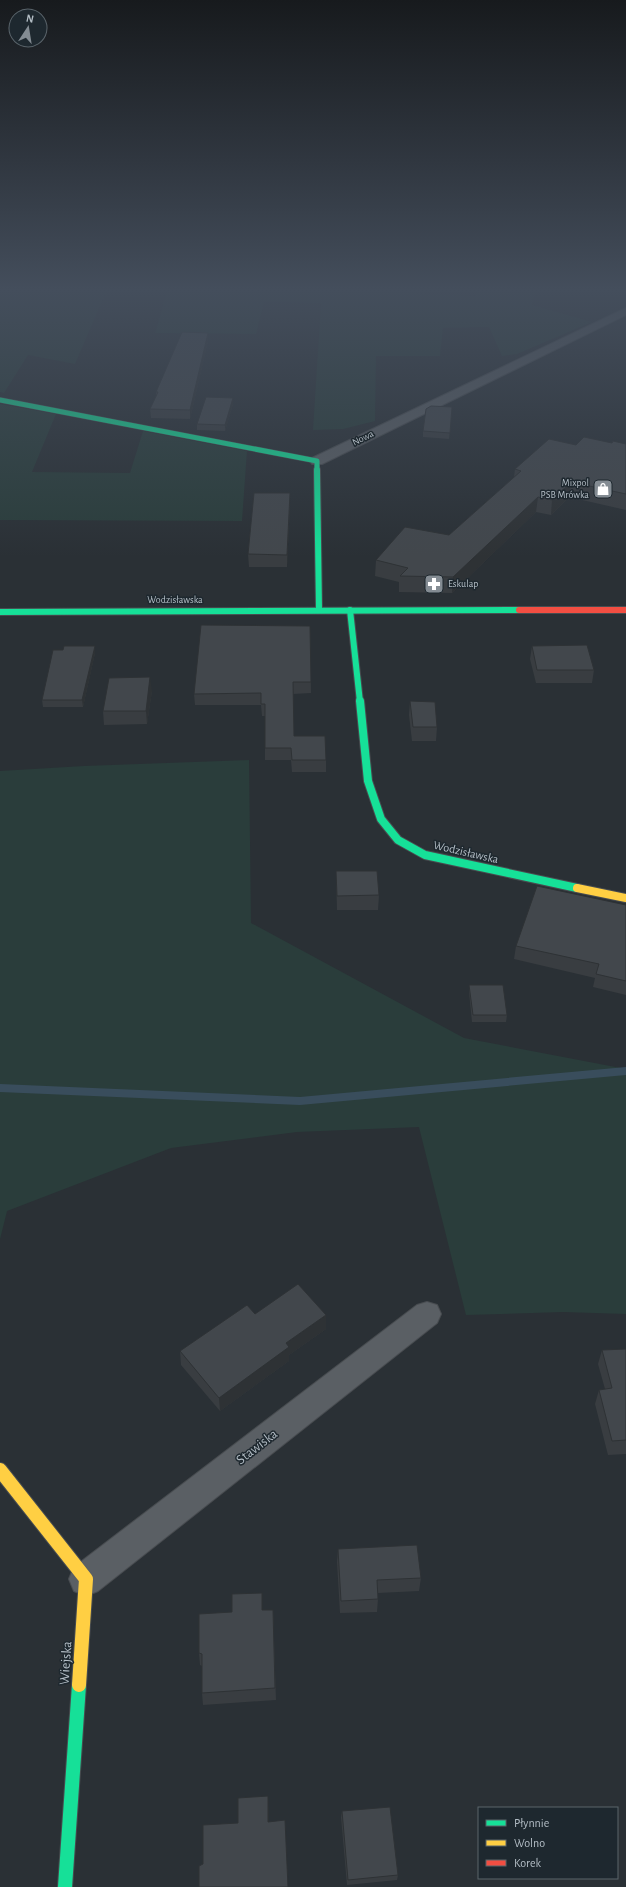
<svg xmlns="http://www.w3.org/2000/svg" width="626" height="1887" viewBox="0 0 626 1887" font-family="'Alegreya Sans',sans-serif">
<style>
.green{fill:#2a3d3b}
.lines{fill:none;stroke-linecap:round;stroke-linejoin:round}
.stream{fill:#394d5c;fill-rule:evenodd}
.street-casing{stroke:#484c50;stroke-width:2}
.fast-far3-casing{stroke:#484c50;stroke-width:6}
.fast-far2-casing{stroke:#484c50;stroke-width:8}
.fast-far1-casing{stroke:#484c50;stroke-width:10}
.fast-casing{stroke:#484c50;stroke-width:16}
.slow-far1-casing{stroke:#484c50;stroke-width:10}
.slow-casing{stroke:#484c50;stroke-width:16}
.jam-casing{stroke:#484c50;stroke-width:8}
.street{fill:#5a5f64;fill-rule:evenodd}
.fast-far3{stroke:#16e098;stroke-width:5}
.fast-far2{stroke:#16e098;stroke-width:6}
.fast-far1{stroke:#16e098;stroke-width:8}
.fast{stroke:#16e098;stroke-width:14}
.slow-far1{stroke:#ffcf43;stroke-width:8}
.slow{stroke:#ffcf43;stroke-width:14}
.jam{stroke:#f24e42;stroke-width:6}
.wall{fill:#393d41}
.shaded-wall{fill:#2e3235}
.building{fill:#42474c;stroke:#2e3235}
.labels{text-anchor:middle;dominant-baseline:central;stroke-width:3;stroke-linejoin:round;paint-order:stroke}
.far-street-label{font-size:10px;fill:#b4bec6;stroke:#1e282f}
.far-poi-label{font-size:10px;fill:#b4bec6;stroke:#1e282f;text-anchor:end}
.street-label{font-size:12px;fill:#b4bec6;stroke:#1e282f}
.near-street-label{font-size:14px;fill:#b4bec6;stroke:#1e282f}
</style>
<rect width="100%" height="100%" fill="#2a3035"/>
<g class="green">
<path d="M0,292H106L75,364L28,355L4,393L0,392Z"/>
<path d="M167,292H380L476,296V292H536L532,305L592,322L517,354L502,356L489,327L443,328L440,356H376L375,421L343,429L313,430L321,303L264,302L256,334L155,333Z"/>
<path d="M0,404L56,414L32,472L130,473L143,431L247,451L242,521L0,520Z"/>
<path d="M249,760L251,923L464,1038L626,1069V1314L563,1312L466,1315L419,1127L297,1132L171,1148L7,1211L0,1239V771L84,766Z"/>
</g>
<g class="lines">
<path class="stream" d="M626,1067V1075L300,1105L0,1092V1084L300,1097Z"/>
<g class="street-casing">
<g id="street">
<path d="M626,308V315L322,464H312L310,461L312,458Z"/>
<path d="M427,1302L437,1305L441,1314L437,1323L98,1591L86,1596L74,1591L69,1579L74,1567L417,1305Z"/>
</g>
</g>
<g class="fast-far3-casing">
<path id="fast-far3" d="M0,400L317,461V471"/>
</g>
<g class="fast-far2-casing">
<g id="fast-far2">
<path d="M317,470L319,610"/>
<path d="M350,610L360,702"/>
<path d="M0,612L519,610"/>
</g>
</g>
<g class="fast-far1-casing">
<path id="fast-far1" d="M360,701L368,781L381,819L398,840L425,855L577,888"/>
</g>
<g class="fast-casing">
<path id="fast" d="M65,1887L79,1685"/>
</g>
<g class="slow-far1-casing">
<path id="slow-far1" d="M577,888L626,898"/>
</g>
<g class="slow-casing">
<path id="slow" d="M0,1470L86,1579L79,1685"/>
</g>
<g class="jam-casing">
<path id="jam" d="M519,610H626"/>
</g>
<use href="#street" class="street"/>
<use href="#fast-far3" class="fast-far3"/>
<use href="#fast-far2" class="fast-far2"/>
<use href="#fast-far1" class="fast-far1"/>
<use href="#fast" class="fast"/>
<use href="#slow-far1" class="slow-far1"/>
<use href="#slow" class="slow"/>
<use href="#jam" class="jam"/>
</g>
<g class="wall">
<path d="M208,341L190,419L151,418L150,409L156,396V392Z"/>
<path d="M233,404L225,431L197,430V424Z"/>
<path d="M452,407L449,439L423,437V431Z"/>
<path d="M612,443L626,444V510L569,497L551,515L536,512L452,593L399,592V582L375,576L376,560L449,535L514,477L515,469L576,445Z"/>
<path d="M290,505L287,567H249L248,554Z"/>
<path d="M310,626L311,693L293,694L294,736L326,760V772H292L291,760H265V716H262L261,705H195L194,694Z"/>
<path d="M95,646V653L83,707H43L42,700L63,650Z"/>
<path d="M532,646L594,670L592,683H536L530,659Z"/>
<path d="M152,691L147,724L104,725L103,711Z"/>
<path d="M410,701L437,727L436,741H412L409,715Z"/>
<path d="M336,871L379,895L378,910H337Z"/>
<path d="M626,905V995L593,987L595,978L514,959L516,946Z"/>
<path d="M469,985L507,1015L506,1022H472L469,992Z"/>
<path d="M255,1314L326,1315V1329L289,1355V1361L220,1411L181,1365L180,1351Z"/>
<path d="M626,1349V1454L608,1455L595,1404L599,1390L605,1389L598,1364L602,1350Z"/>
<path d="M338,1549L421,1578L419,1591L378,1593V1599L377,1612L340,1613L337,1562Z"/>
<path d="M262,1610H273L276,1700L203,1705L202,1693V1666L200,1665L199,1653Z"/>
<path d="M342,1811L398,1875L397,1880L347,1885L341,1817Z"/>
</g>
<g class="shaded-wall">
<path d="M208,333V341L190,419V410Z"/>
<path d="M233,398V404L225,431V425Z"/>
<path d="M571,482L569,497L551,515L552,500Z"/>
<path d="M290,493V505L287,567V555Z"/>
<path d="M538,497L536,512L452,593L453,577Z"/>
<path d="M95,646V653L83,707L82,700Z"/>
<path d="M150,677L152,691L147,724L146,711Z"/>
<path d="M326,1315V1329L289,1355V1361L220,1411L219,1398L286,1343Z"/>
<path d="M268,1796L269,1807V1832L268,1822Z"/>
</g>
<g class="building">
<path d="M182,332L208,333L190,410L150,409L158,392H156Z"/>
<path d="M206,397L233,398L225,425L197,424Z"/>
<path d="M431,406L452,407L450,433L423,431L426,409Z"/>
<path d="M584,437L612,443L613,441L626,444V494L571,482L552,500L538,497L453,577L400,576L408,568L376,560L405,527L449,535L521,471L515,469L549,439L576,445Z"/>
<path d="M254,493H290L287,555L248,554Z"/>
<path d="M201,625L310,626L311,682H293L294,736H325L326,760H292L291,748H265V704H261V693L194,694Z"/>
<path d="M587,645L594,670H537L532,646Z"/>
<path d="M64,646H95L82,700H42L53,650H63Z"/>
<path d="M150,677L146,711H103L109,678Z"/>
<path d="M410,701L435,702L437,727H413Z"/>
<path d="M336,871H377L379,895L337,896Z"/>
<path d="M537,886L626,905V981L596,974L599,964L516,946Z"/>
<path d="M469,985H503L507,1015H473Z"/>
<path d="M298,1284L326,1315L286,1343L289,1347L219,1398L180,1351L247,1305L255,1314Z"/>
<path d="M626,1349V1440L612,1441L599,1390L612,1388L602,1350Z"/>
<path d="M417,1545L421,1578L377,1580L378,1599L341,1601L338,1549Z"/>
<path d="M262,1593V1610H273L275,1688L202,1693V1654L199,1653V1614L232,1612V1594Z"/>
<path d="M268,1796V1822L285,1820L288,1887H199V1866L203,1864V1825L238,1823V1798Z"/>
<path d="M390,1807L398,1875L348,1880L342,1811Z"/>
</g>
<linearGradient id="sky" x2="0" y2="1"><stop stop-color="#171a1d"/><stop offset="0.52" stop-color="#444e5c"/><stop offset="1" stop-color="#444e5c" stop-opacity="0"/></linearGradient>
<rect width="626" height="557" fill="url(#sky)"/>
<defs>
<g id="shop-square" transform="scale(1)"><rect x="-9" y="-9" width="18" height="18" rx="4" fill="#848c93" stroke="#1e282f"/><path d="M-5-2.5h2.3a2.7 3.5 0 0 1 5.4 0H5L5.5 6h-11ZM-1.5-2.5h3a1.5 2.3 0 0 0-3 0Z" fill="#fff"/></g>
<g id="pharmacy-square" transform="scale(1)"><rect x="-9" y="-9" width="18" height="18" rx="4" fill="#848c93" stroke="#1e282f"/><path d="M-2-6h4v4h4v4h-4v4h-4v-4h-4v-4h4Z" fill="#fff"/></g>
</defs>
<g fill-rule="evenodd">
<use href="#shop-square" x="603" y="489"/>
<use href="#pharmacy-square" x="434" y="584"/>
</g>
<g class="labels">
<g class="far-street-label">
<text transform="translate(363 438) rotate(-26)">Nowa</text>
<text x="175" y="600">Wodzisławska</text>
</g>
<g class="far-poi-label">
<text x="589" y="483">Mixpol<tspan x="589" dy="12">PSB Mrówka</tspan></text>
<text x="448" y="584" text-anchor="start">Eskulap</text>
</g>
<g class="street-label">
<text transform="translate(466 852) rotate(13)">Wodzisławska</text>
</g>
<g class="near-street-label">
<text transform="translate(257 1447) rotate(-38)">Stawiska</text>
<text transform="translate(66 1663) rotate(-86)">Wiejska</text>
</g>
</g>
<rect x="478" y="1807" width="140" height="72" fill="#1e282f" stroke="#5a646b"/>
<rect x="486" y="1820" width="20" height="6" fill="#16e098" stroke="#5a646b"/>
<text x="514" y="1827" font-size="12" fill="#b4bec6">Płynnie</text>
<rect x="486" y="1840" width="20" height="6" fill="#ffcf43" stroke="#5a646b"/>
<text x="514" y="1847" font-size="12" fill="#b4bec6">Wolno</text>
<rect x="486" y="1860" width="20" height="6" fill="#f24e42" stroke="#5a646b"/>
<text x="514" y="1867" font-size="12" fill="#b4bec6">Korek</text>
<g transform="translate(28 28) rotate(12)"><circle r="19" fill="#1e282f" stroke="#5a646b"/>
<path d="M0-3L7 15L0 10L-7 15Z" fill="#848c93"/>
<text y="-6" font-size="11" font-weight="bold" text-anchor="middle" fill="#b4bec6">N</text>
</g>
</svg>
